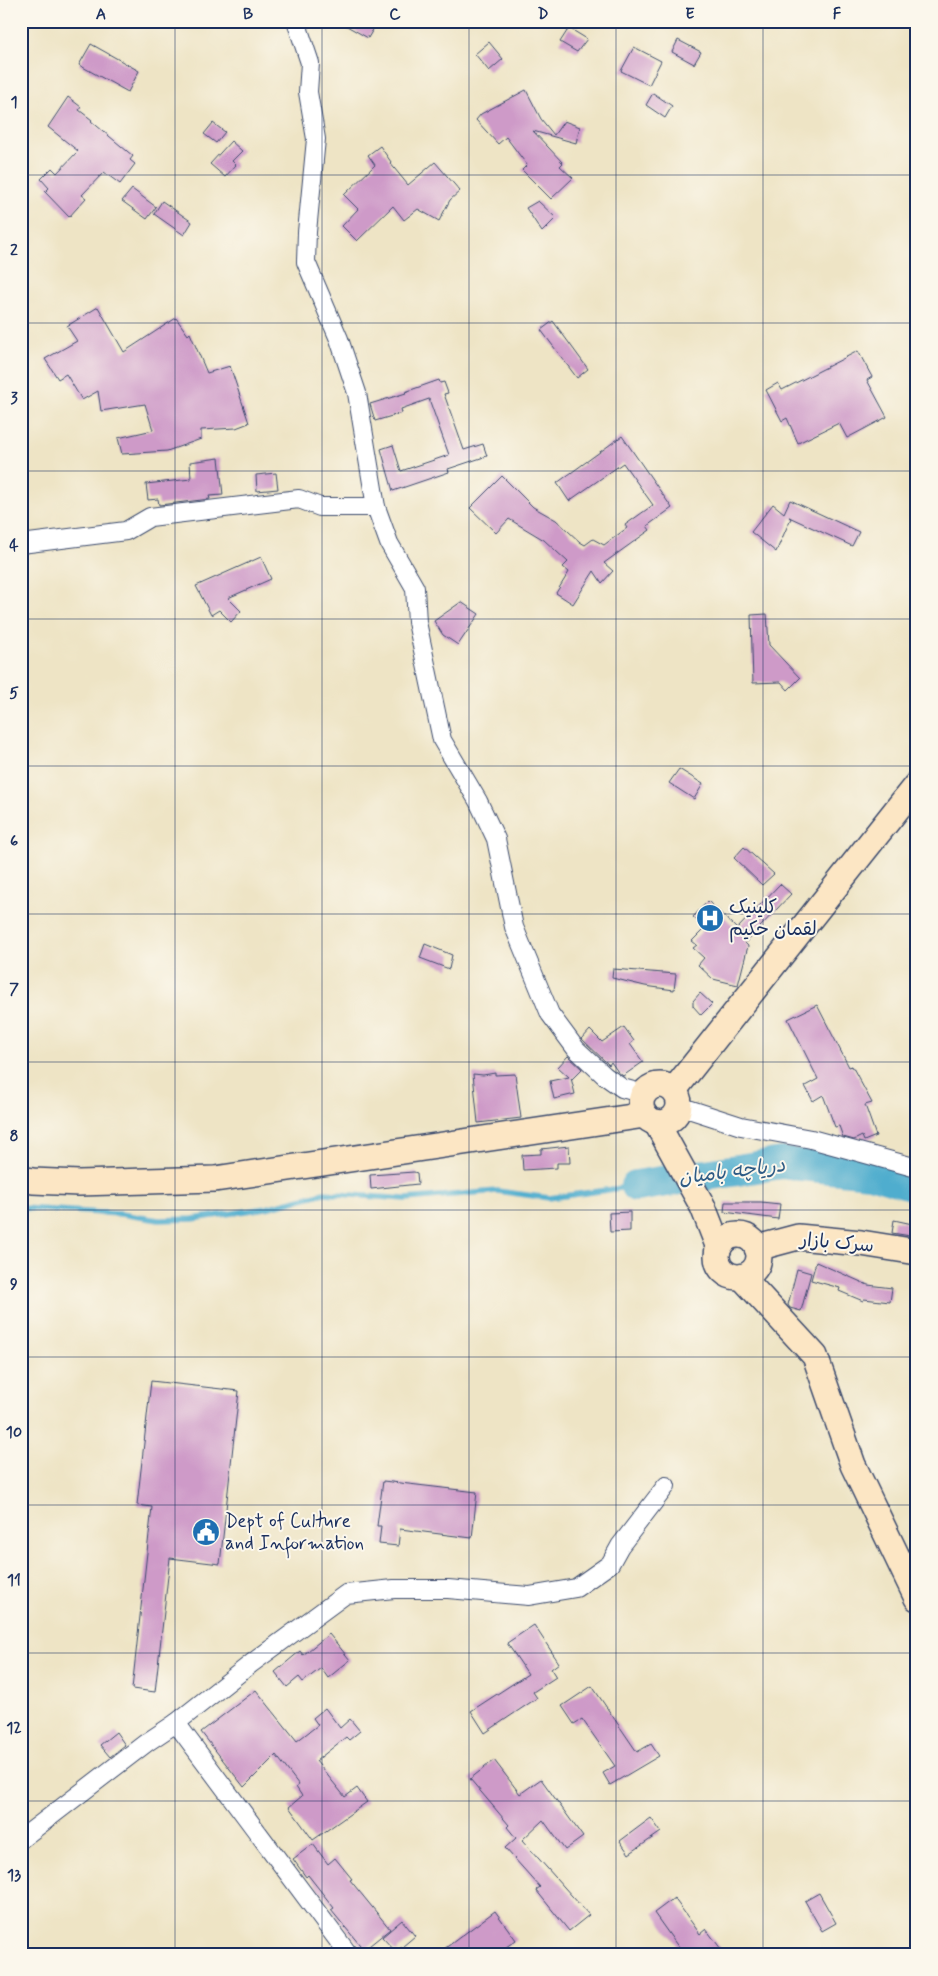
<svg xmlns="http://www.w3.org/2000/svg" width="938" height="1976" viewBox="0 0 938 1976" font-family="Mynerve,'Playpen Sans Arabic',sans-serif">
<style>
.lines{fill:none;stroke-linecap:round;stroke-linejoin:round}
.stream{stroke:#50adce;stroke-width:5.5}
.river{stroke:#50adce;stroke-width:32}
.building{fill:#ce9ac8}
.street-casing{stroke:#3b4a6d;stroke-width:20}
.secondary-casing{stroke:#3b4a6d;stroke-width:28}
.street{stroke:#fff;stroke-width:18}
.secondary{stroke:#fce6c4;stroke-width:25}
.grid{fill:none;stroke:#1b2f5e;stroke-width:1;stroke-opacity:0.55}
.labels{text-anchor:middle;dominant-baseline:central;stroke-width:4;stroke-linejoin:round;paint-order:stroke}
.poi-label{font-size:19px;fill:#1b2f5e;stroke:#fbf7ec;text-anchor:start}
.street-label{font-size:19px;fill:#1b2f5e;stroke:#fbf7ec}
.water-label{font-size:20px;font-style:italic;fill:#2e5b85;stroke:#fbf7ec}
.neatline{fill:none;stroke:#1b2f5e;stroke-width:2}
.grid-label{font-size:16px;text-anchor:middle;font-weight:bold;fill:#1b2f5e}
</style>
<rect width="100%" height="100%" fill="#fbf7ec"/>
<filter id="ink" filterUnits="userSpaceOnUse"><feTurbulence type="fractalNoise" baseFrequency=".02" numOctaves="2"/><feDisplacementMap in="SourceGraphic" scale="10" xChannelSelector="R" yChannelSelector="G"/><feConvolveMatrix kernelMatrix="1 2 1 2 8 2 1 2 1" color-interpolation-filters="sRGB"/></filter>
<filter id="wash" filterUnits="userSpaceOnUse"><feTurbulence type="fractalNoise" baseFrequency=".0096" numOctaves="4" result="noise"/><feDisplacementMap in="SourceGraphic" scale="20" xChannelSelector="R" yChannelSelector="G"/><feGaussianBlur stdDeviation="1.12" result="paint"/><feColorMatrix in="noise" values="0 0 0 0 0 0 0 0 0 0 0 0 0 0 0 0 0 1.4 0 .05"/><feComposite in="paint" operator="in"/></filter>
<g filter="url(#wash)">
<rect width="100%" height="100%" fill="#eee4c5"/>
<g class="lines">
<path class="stream" d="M21,1208L120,1214L159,1220L193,1219L266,1208L324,1193L406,1199L497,1191L549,1198L636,1186"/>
<path class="river" d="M636,1186L782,1163L870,1172L917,1186"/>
</g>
<g id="blocks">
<g class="building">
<path d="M338,21H378L368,38Z"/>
<path d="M569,28L587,39L577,52L560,42Z"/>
<path d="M678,40L701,52L694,64L672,52Z"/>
<path d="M489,42L503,59L489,71L475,54Z"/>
<path d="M91,44L139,71L128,92L79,65Z"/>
<path d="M634,47L661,61L649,85L621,71Z"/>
<path d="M526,90L541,119L554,135L564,121L580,127L576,143L533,131L563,163L560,166L573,178L551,199L522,170L527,165L506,137L498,144L476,120L481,114Z"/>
<path d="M653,93L672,106L665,118L646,105Z"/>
<path d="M68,97L81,107L79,110L92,120L91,121L133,156L130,160L135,164L120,184L104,172L82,195L86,198L69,217L45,192L49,188L41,179L52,168L57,173L78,151L48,127Z"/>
<path d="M213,123L225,132L216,143L204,134Z"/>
<path d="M231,141L242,151L232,161L236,165L225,177L210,164Z"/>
<path d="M380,146L391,162L390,163L408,185L435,162L460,191L450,200L439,221L418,209L404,220L393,206L357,241L342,226L358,209L344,195L375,165L368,155Z"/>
<path d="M132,189L156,207L147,219L122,201Z"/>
<path d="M162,201L192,222L184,235L154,214Z"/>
<path d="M538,201L556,218L542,232L526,208Z"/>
<path d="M98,307L124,352L176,318L188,335L190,333L207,373L230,366L249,423L236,428L201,430V439L167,451L122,454L118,438L153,430L145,404L101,411L98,391L82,400L66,374L58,379L45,359L77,341L67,326Z"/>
<path d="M553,321L588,369L577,378L541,330Z"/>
<path d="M858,351L872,377L867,380L887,417L847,438L839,423L798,443L787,418L782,421L766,390L778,383L782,390Z"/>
<path d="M439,380L440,383L444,382L448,393L444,394L464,450L483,444L487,456L448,469L449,472L393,491L381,449L393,445L401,471L449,455L429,399L401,409L402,413L375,421L370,404L406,393L405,392Z"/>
<path d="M622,436L672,508L647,526L650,530L604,563L613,571L602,583L594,571L573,604L556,593L569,572L563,567L568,562L544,540L509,519L496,533L470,508L502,476L533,507L556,520L580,542L585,545L593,539L604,545L627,528L625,525L653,505L623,463L569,501L557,483Z"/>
<path d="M219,458L223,495L209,496L210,499L159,505L158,499L148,500L146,484L191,479L190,462Z"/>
<path d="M276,473L278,489L257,491L256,475Z"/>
<path d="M790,500L859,532L852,546L789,517L791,518L776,552L751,532L773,504L784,513Z"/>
<path d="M261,557L271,579L228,598L241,611L231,622L219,610L211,615L196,586Z"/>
<path d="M461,602L479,614L458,645L443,635L434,621Z"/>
<path d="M767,614L769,645L800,678L788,690L781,682L753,683L751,615Z"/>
<path d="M679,769L703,784L694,799L669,783Z"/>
<path d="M744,847L774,874L762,885L734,858Z"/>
<path d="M780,884L791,894L745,943L748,946L738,985L713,979L698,965L704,958L693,948L697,945L692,941L705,928L693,917L708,901L737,929Z"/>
<path d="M425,944L452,955L449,969L420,958Z"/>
<path d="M613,969L676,974L674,990L645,986L612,978Z"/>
<path d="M700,993L712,1004L701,1015L693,1006V1001Z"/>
<path d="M817,1005L849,1067L852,1066L872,1103L865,1105L876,1136L864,1141L862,1136L854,1140L843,1137L839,1126L835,1127L823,1095L813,1101L805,1086L818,1079L788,1019Z"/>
<path d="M624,1027L634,1041L630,1044L643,1062L623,1076L618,1072L611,1062L609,1065L582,1039L590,1030L602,1042Z"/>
<path d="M568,1056L582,1069L572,1079L571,1078L575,1094L554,1099L550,1081L569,1077L558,1067Z"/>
<path d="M495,1073V1075L515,1074L521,1118L478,1123L473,1074L483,1075Z"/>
<path d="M569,1146L570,1163H557V1168L523,1170L522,1155L541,1154V1149Z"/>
<path d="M414,1172L417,1173L418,1184L371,1189L370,1175Z"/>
<path d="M725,1202H761L780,1204L778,1219L724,1212Z"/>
<path d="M630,1212V1231L610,1232L609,1213Z"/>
<path d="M894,1220L917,1225V1237L892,1233Z"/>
<path d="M816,1262L868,1285L892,1288L890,1302L864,1299L863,1301L839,1291L840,1288L811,1280Z"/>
<path d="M797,1269L811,1273L801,1311L790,1308L788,1305Z"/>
<path d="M151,1381L239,1391L220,1564L170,1558L155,1692L132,1689L152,1507L137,1505Z"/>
<path d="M383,1481L477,1492L472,1538L400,1529L398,1546L379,1544L381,1526H377Z"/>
<path d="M534,1625L559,1663L551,1669L556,1677L533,1692L537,1698L485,1733L471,1711L528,1674L507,1643Z"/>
<path d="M329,1634L350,1660L328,1678L321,1668L303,1682L299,1677L287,1687L275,1672L300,1651L303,1655Z"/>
<path d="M592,1686L637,1752L651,1744L659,1756L610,1785L603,1773L615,1766L582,1719L574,1724L562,1706Z"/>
<path d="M256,1690L297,1741L318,1725L313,1718L325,1708L340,1728L350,1719L360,1731L349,1740L346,1737L316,1761L345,1797L357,1788L367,1802L313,1840L289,1807L302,1796L296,1787L299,1785L276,1755L244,1787L201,1732Z"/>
<path d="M116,1732L125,1745L110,1757L100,1745Z"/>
<path d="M494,1760L520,1794L541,1779L583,1837L565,1850L543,1820L522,1840L589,1915L569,1931L536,1890L540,1887L505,1848L516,1838L507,1827L509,1825L470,1779Z"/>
<path d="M651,1818L661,1832L629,1854L620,1841Z"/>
<path d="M313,1844L328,1864L335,1858L352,1879L350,1880L390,1929L364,1950L331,1910L334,1908L308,1875L306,1877L293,1859Z"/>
<path d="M819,1893L836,1923L822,1931L805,1901Z"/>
<path d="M674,1898L700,1934L706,1929L721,1949L714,1955H684L654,1913Z"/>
<path d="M495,1911L516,1940L495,1955H436Z"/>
<path d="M402,1920L415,1936L396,1952L382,1937Z"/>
</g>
</g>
</g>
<g filter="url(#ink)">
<use href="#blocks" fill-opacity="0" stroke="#3b4a6d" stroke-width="1"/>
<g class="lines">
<g class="street-casing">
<g id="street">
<path d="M296,21L310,63L308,92L316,139L307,232L306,262L339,339L357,393L376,507L389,543L415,588L417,622L442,740L478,801L496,839L514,927L550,1014L576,1049L605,1076L622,1088L644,1094"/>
<path d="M21,544L126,531L150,517L299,499L320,507H376"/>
<path d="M679,1106L741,1126L811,1139L917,1168"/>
<path d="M176,1723L349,1955"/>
<path d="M21,1839L146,1743L176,1723L252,1663L346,1594L394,1589H448L529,1596L576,1588L610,1564L620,1546L666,1486"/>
</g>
</g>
<g class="secondary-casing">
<g id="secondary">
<circle cx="660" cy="1104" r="19"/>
<path d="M674,1090L917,784"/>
<path d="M656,1122L703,1207L719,1248"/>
<path d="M21,1179L33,1181L79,1183L215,1179L645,1115"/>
<circle cx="738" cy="1256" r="21"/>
<path d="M757,1248L798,1237L861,1243L917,1252"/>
<path d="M742,1277L815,1356L853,1465L917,1598"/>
</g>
</g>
<use href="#street" class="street"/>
<use href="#secondary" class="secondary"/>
</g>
</g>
<path class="grid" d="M175,21V1955M322,21V1955M469,21V1955M616,21V1955M763,21V1955M21,175H917M21,323H917M21,471H917M21,619H917M21,766H917M21,914H917M21,1062H917M21,1210H917M21,1357H917M21,1505H917M21,1653H917M21,1801H917"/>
<defs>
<g id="hospital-disc" transform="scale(1.4375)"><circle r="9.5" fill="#1f6fb2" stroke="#fbf7ec"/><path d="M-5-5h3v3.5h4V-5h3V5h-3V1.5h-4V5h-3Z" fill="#fff"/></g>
<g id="civic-disc" transform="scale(1.4375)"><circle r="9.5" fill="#1f6fb2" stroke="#fbf7ec"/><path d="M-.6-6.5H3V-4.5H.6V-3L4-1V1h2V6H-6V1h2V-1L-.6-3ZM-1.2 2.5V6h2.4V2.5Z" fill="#fff"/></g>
</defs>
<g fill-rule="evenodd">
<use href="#hospital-disc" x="710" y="918"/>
<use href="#civic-disc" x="206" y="1532"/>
</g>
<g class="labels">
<g class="poi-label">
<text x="729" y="907">کلینیک<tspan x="729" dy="22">لقمان حکیم</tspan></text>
<text x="225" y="1521">Dept of Culture<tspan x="225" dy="22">and Information</tspan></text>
</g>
<g class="street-label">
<text transform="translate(837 1243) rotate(5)">سرک بازار</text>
</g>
<g class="water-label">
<text transform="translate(732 1172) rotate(-7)">دریاچه بامیان</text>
</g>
</g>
<rect width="938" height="1976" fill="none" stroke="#fbf7ec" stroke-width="55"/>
<rect x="28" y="28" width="882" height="1920" class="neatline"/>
<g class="grid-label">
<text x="101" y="19">A</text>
<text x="248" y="19">B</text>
<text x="395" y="19">C</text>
<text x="543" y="19">D</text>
<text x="690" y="19">E</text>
<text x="837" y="19">F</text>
<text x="14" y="107">1</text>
<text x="14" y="255">2</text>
<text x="14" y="403">3</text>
<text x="14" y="550">4</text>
<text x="14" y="698">5</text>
<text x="14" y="846">6</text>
<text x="14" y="994">7</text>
<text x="14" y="1141">8</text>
<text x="14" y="1289">9</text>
<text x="14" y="1437">10</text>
<text x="14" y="1585">11</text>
<text x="14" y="1733">12</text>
<text x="14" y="1880">13</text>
</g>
</svg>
